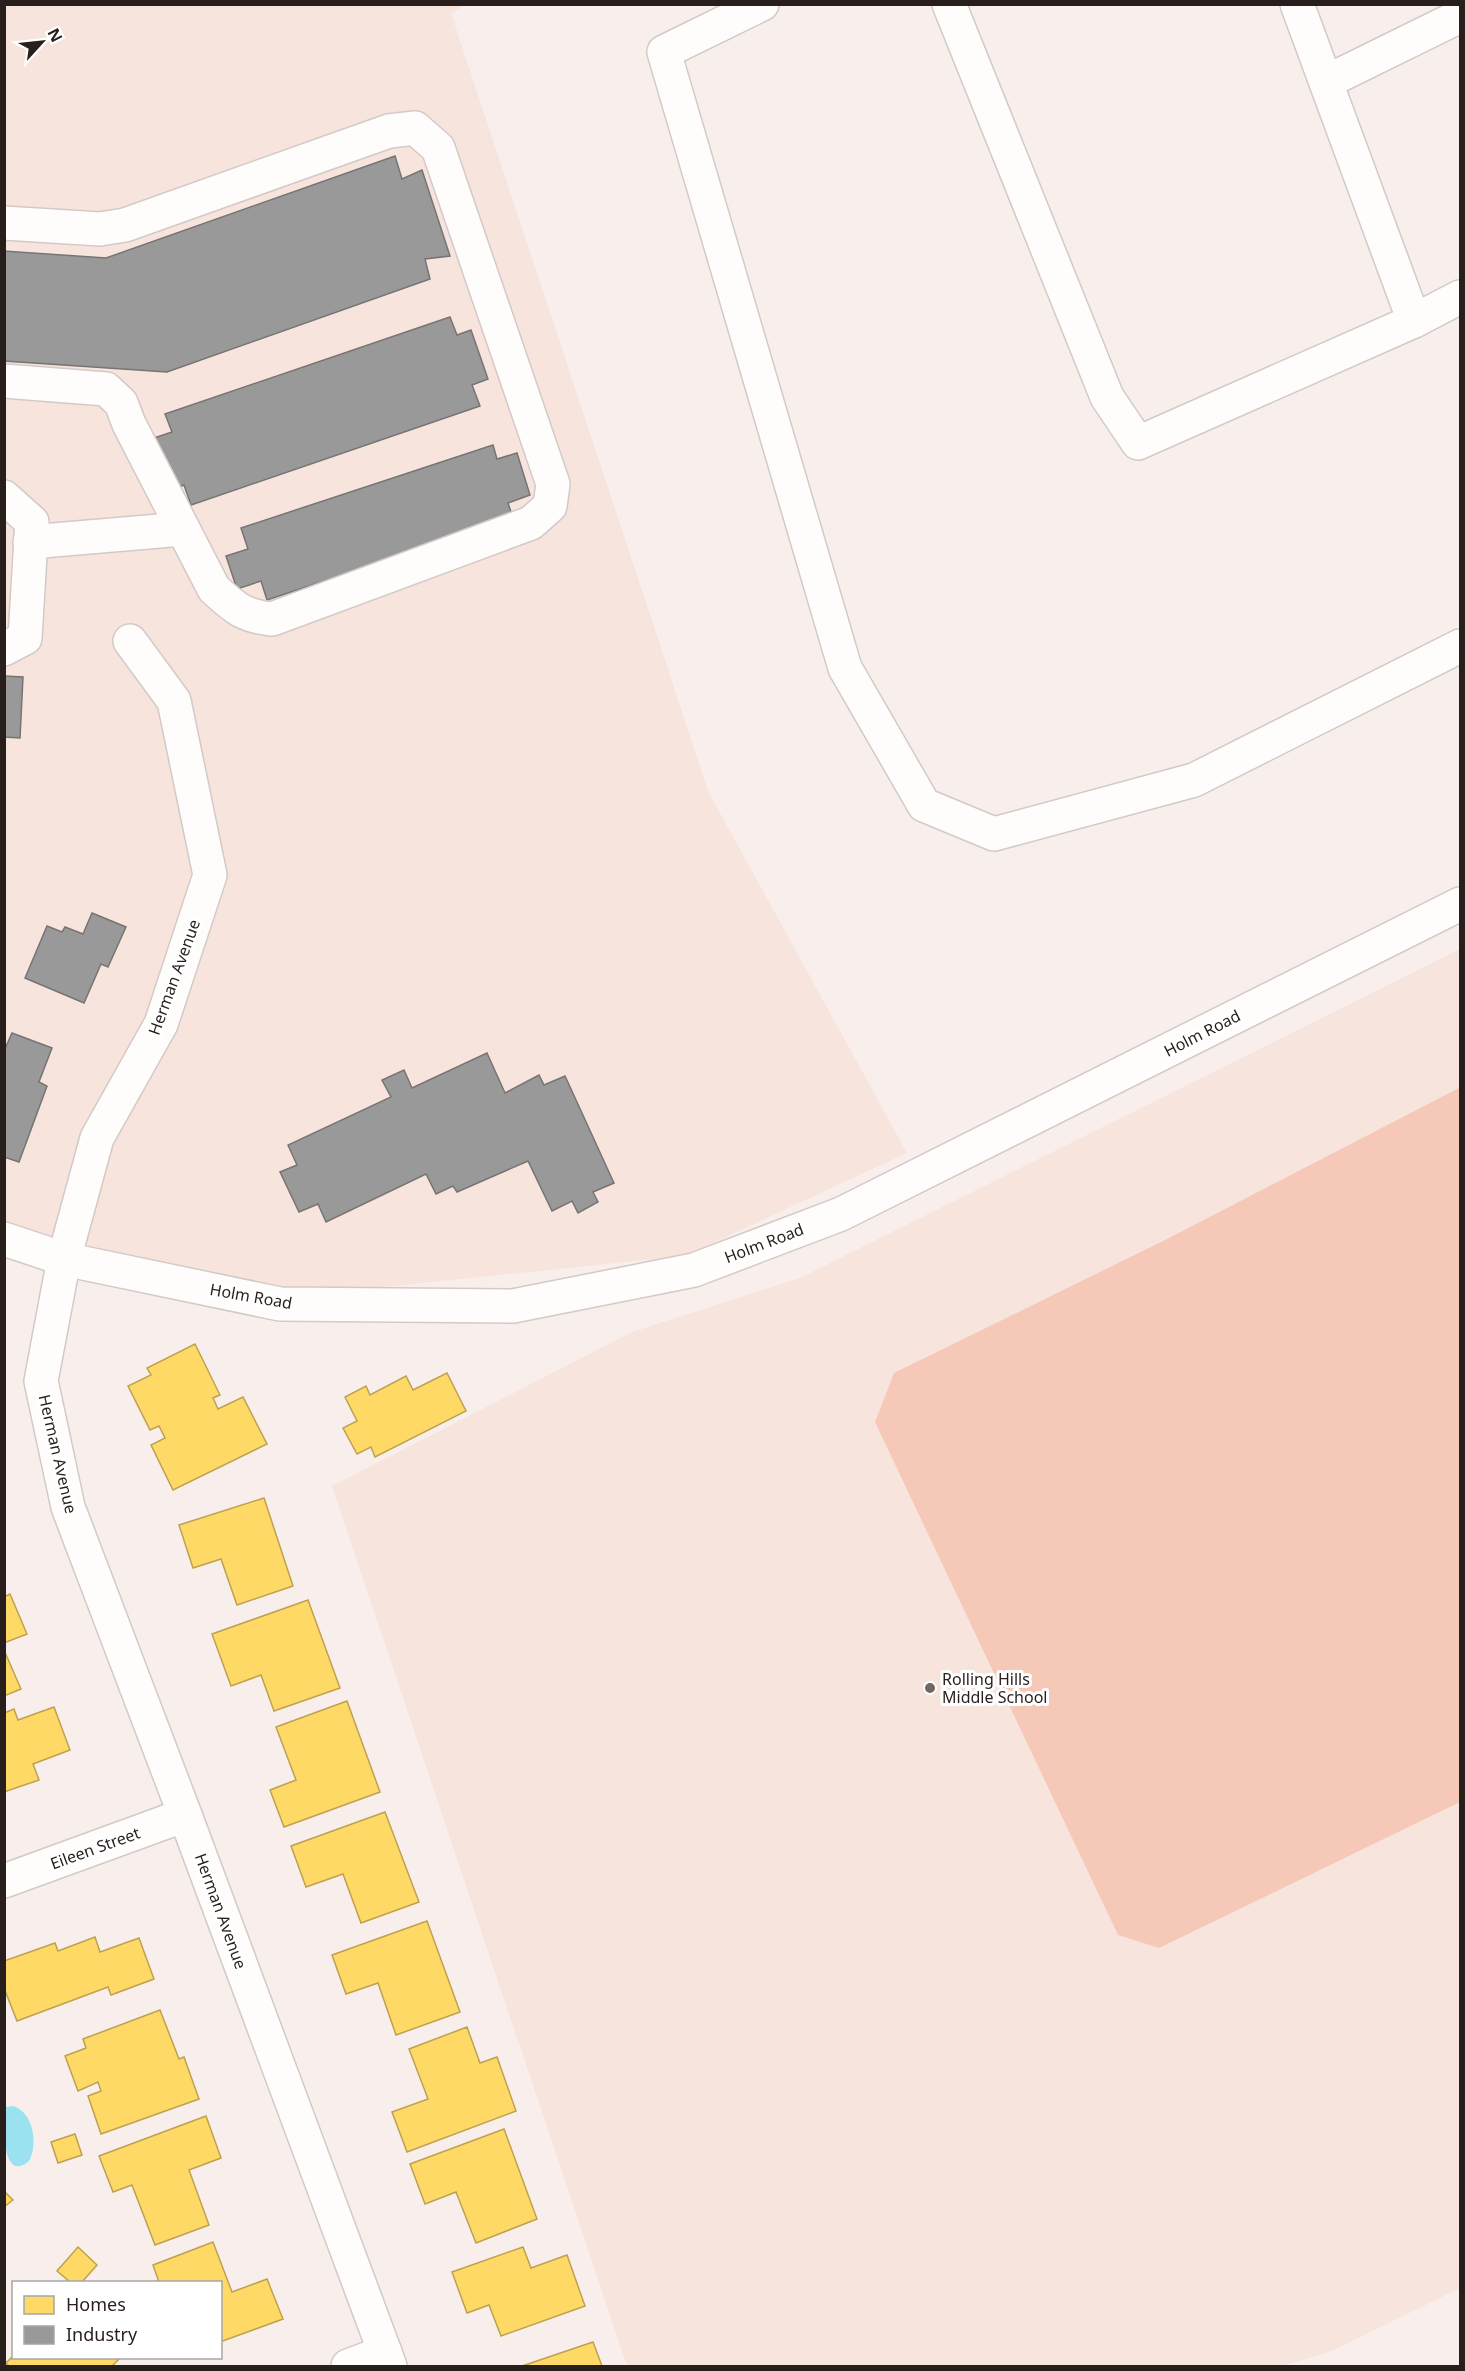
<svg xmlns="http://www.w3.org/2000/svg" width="1465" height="2371" viewBox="0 0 1465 2371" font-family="'Noto Sans',sans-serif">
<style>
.built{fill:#f7e4dd}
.green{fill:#f6c8b8}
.water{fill:#9be2f0}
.homes{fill:#ffd966;stroke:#bea150;stroke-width:1.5}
.industry{fill:#999;stroke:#777473;stroke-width:1.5}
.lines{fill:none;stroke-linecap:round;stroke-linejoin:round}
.minor-casing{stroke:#d3cac7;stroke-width:36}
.minor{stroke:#fefdfc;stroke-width:33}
.poi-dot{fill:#716764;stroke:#fff;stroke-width:2}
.labels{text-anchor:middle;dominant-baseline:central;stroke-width:6;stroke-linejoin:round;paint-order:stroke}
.street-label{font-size:16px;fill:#281e1b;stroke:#fff}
.poi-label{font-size:16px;fill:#281e1b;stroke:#fff;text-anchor:start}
</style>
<rect width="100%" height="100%" fill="#f8efec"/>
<g class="built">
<path d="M4,5H466L451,13L709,793L907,1153L685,1256L316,1294L5,1236Z"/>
<path d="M1460,949V2288L1332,2351L1281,2366H627L332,1486L632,1332L800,1278Z"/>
</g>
<path class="green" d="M1459,1088L1460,1089V1802L1159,1948L1118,1935L875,1422L894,1373L1163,1241Z"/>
<path class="water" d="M13,2106C34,2112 38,2145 29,2161C0,2185 4,2120 5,2107Z"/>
<g class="homes">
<path d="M195,1344L220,1395L213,1398L218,1409L243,1397L267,1444L173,1490L151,1445L165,1438L159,1426L150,1430L128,1386L151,1375L147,1368Z"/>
<path d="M447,1373L466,1411L375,1457L371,1447L357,1454L343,1428L357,1421L345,1397L366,1386L370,1395L406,1376L413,1390Z"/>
<path d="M264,1498L293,1586L237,1605L221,1559L193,1568L179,1525Z"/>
<path d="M10,1594L27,1634L4,1643V1597Z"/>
<path d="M308,1600L340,1688L274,1711L261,1675L231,1686L212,1634Z"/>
<path d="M4,1650L21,1689L4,1696Z"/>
<path d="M347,1701L380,1792L284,1827L270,1790L296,1780L276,1727Z"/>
<path d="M54,1707L70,1750L33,1764L39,1780L4,1792V1713L14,1709L18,1720Z"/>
<path d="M385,1812L419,1902L361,1923L343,1874L306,1887L291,1846Z"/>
<path d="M427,1921L460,2012L396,2035L378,1983L346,1994L332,1955Z"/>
<path d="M95,1937L100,1952L139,1938L154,1979L111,1995L108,1987L17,2021L4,1988V1961L55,1943L58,1951Z"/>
<path d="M160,2010L179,2059L184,2057L199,2099L101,2134L88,2096L101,2091L98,2082L78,2091L65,2056L86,2048L83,2039Z"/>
<path d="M467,2027L480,2063L497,2057L516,2111L407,2152L392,2112L428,2099L409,2049Z"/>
<path d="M206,2116L221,2158L189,2170L209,2225L155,2245L132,2185L113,2192L99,2156Z"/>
<path d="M504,2129L537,2219L476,2243L456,2192L425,2204L410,2164Z"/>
<path d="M75,2134L82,2155L58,2163L51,2142Z"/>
<path d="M4,2191L13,2200L4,2207Z"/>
<path d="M213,2242L232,2292L267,2279L283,2319L220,2342V2282H159L153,2265Z"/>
<path d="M78,2247L97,2265L82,2282H70L57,2271Z"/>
<path d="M523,2247L531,2268L567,2255L585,2306L501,2336L489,2305L467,2313L452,2272Z"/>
<path d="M593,2342L602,2366H522Z"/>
<path d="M14,2355V2358H120L112,2366H9L6,2363Z"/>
</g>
<g class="industry">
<path d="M395,156L402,179L422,170L450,256L425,259L430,279L167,372L4,361V251L106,258Z"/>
<path d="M450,317L457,335L471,330L488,379L472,385L480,406L191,505L184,485L168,491L151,439L172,432L165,414Z"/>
<path d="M493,445L497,459L517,453L530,495L508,503L513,518L267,600L261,581L237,589L226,556L248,549L241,528Z"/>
<path d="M4,676L23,677L20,738L4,737Z"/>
<path d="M92,913L126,927L108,967L101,964L84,1003L25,978L47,926L62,932L65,927L83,934Z"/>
<path d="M12,1033L52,1048L39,1082L47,1086L19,1162L4,1157V1051Z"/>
<path d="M487,1053L505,1093L539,1075L544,1085L565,1076L614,1183L593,1192L598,1202L578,1213L572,1201L552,1211L528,1161L457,1192L453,1186L436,1194L426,1174L326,1222L318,1204L299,1212L280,1172L297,1165L288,1145L391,1097L382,1080L404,1070L412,1088Z"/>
</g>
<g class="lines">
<g class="minor-casing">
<g id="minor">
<path d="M762,4L664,52L845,668L924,805L994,834L1194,780L1460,646"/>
<path d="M949,4L1107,397L1138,443L1414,321L1460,297"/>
<path d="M1297,4L1414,321"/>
<path d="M1326,82L1460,16"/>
<path d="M4,223L100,229L125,225L389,131L415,128L438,148L553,484L550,506L531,523L272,619C243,616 235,608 214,589L129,424L121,403L106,389L4,381"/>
<path d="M4,497L32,522L25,638L4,649"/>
<path d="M30,542L183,529"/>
<path d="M130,641L174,701L210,875L161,1024L97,1138L64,1259L41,1381L68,1507L185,1815L390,2366"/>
<path d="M4,1239L64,1259L280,1304L513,1306L694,1270L841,1214L1460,904"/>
<path d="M4,1881L185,1815"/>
<path d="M348,2366L385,2352"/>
</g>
</g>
<use href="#minor" class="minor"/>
</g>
<circle class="poi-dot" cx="930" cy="1688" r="6"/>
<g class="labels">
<g class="street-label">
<text transform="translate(174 977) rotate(-70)">Herman Avenue</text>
<text transform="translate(1202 1033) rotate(-27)">Holm Road</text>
<text transform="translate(764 1243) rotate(-21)">Holm Road</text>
<text transform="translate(251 1296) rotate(10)">Holm Road</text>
<text transform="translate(58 1454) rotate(77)">Herman Avenue</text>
<text transform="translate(95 1848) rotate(-20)">Eileen Street</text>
<text transform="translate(221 1911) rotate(70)">Herman Avenue</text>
</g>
<g class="poi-label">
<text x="942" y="1679">Rolling Hills<tspan x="942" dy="18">Middle School</tspan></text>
</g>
</g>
<rect width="1465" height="2371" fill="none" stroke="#281e1b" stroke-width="12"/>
<rect x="12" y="2281" width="210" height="78" fill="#ffffff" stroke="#a9a5a4" stroke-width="1.5"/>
<rect x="24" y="2296" width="30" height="18" fill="#ffd966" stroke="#a9a5a4" stroke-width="1.5"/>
<text x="66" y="2311" font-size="18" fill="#281e1b">Homes</text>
<rect x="24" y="2326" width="30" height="18" fill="#999999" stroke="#a9a5a4" stroke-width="1.5"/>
<text x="66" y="2341" font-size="18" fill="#281e1b">Industry</text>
<g transform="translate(42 42) rotate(63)" stroke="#ffffff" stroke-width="4.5" paint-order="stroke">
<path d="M0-4.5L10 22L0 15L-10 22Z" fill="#281e1b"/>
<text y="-9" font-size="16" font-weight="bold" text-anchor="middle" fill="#281e1b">N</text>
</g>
</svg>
